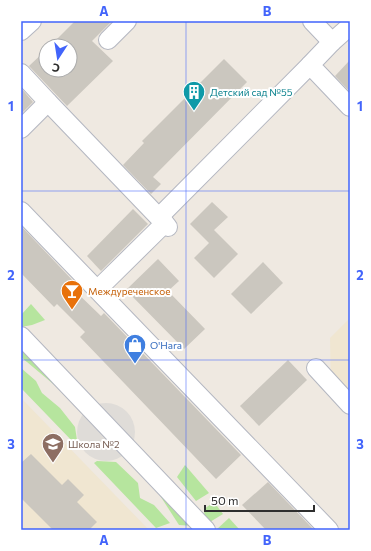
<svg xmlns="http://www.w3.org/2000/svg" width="371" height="551" viewBox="0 0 371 551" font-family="Commissioner,sans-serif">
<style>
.education{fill:#f0e6d1}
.green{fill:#b6e59e}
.plaza{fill:#dfdcd8}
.building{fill:#cbc7bf}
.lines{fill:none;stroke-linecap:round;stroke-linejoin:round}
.minor-casing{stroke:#b4b7c1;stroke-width:20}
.minor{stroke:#fff;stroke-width:18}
.grid{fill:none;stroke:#4264fb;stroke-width:1;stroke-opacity:0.55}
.labels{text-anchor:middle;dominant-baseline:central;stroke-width:4;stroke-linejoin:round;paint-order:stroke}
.culture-label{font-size:10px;fill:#0d838f;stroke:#fff;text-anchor:start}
.food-label{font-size:10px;fill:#c56008;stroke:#fff;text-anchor:start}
.shop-label{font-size:10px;fill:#366cbe;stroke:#fff;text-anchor:start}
.education-label{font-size:10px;fill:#785e54;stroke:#fff;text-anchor:start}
.neatline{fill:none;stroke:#4264fb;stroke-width:1.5}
.grid-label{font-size:13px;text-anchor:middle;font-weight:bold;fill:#4264fb}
</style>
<rect width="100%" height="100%" fill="#efe9e1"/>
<g class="education">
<path d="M350,318V408L331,388L330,338Z"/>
<path d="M21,398L149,530H21Z"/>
</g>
<g class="green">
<path d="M31,304L45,320L32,325L21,327V315Z"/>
<path d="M30,342L59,363L58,388L21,357V351Z"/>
<path d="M21,368L36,381L42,393L60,408L75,427L77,440L74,443L21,388Z"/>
<path d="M97,461L116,462L138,483L140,498L154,505L170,523L156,528L94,463Z"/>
<path d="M185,465L209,493L196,501L177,477Z"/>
<path d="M150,480L194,526L179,525Z"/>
<path d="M214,502L223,514L205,525L204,509Z"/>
<path d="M229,518L239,529L216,530Z"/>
</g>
<circle class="plaza" cx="106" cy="432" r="29"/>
<g class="building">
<path d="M75,21H112L92,41L113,61L67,106L29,66L46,50V70H70V46H50Z"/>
<path d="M224,59L247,82L153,177L161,184L151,194L123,165L144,143L142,141Z"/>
<path d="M350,60V92L335,76Z"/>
<path d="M21,88L33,102L21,114Z"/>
<path d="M212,202L228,217L214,230L238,254L214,278L194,258L209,243L190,224Z"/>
<path d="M133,209L148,224L101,271L87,256Z"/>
<path d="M21,226L77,285L73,289L101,316L104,313L241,455L216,479L80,337L85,332L57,304L54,307L21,273Z"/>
<path d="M158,259L179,281L168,291L205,329L184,349L126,290Z"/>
<path d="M263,262L283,283L251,314L231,294Z"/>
<path d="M288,360L307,380L259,426L240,406Z"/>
<path d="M31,454L62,485L68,479L84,495L77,502L97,522L89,530H53L21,498V463Z"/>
<path d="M268,482L314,530H266L242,505Z"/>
</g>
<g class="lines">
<g class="minor-casing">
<g id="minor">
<path d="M312,21L332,42L350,26"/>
<path d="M21,31L32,21"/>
<path d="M108,40L127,21"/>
<path d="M332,42L310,65L350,107"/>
<path d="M21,73L48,102L21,129"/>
<path d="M48,102L168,227"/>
<path d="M21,211L329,530"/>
<path d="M159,217L310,65"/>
<path d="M98,289L165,223"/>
<path d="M21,336L206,530"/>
<path d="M316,368L350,405"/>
</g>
</g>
<use href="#minor" class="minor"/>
</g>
<path class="grid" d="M186,21V530M21,191H350M21,360H350"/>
<defs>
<g id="building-pin" transform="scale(1.15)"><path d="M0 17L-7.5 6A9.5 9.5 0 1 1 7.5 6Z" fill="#0f9aa8" stroke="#fff"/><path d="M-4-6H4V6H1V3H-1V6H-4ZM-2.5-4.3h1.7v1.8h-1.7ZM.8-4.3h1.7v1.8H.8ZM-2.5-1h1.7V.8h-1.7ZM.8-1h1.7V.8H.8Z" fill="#fff"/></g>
<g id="bar-pin" transform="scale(1.15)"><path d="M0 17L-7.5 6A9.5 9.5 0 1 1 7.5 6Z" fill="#e8710a" stroke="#fff"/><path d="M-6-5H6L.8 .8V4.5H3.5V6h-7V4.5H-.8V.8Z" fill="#fff"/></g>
<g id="shop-pin" transform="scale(1.15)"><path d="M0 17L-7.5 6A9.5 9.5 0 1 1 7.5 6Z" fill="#3f7fe0" stroke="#fff"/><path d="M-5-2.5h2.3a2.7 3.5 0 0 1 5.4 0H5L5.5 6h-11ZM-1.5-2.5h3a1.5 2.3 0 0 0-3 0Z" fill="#fff"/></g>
<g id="school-pin" transform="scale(1.15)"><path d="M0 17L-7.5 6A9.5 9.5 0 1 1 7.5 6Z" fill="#8d6e63" stroke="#fff"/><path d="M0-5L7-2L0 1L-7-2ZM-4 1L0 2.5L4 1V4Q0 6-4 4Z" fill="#fff"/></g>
</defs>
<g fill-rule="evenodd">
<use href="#building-pin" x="194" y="92"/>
<use href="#bar-pin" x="72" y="291"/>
<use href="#shop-pin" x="135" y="345"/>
<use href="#school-pin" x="53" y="444"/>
</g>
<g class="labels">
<g class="culture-label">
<text x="210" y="92">Детский сад №55</text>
</g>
<g class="food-label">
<text x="88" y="291">Междуреченское</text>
</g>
<g class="shop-label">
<text x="150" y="345">O'Hara</text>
</g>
<g class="education-label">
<text x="68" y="444">Школа №2</text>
</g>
</g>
<rect width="371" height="551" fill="none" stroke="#ffffff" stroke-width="44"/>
<g transform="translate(58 58) rotate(192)"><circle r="19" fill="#ffffff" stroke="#ababab"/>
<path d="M0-3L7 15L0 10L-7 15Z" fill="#4264fb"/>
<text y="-6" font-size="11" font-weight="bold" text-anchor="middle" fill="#2e2e2e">С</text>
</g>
<path d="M205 505v6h109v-6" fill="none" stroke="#2e2e2e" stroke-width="2"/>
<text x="211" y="505" font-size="12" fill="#2e2e2e" stroke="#ffffff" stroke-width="3" paint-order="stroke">50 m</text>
<rect x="22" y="22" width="327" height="507" class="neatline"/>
<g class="grid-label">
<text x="104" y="16">A</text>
<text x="267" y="16">B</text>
<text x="11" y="111">1</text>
<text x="360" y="111">1</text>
<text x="11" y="280">2</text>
<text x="360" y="280">2</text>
<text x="11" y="449">3</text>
<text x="360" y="449">3</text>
<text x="104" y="545">A</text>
<text x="267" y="545">B</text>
</g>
</svg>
